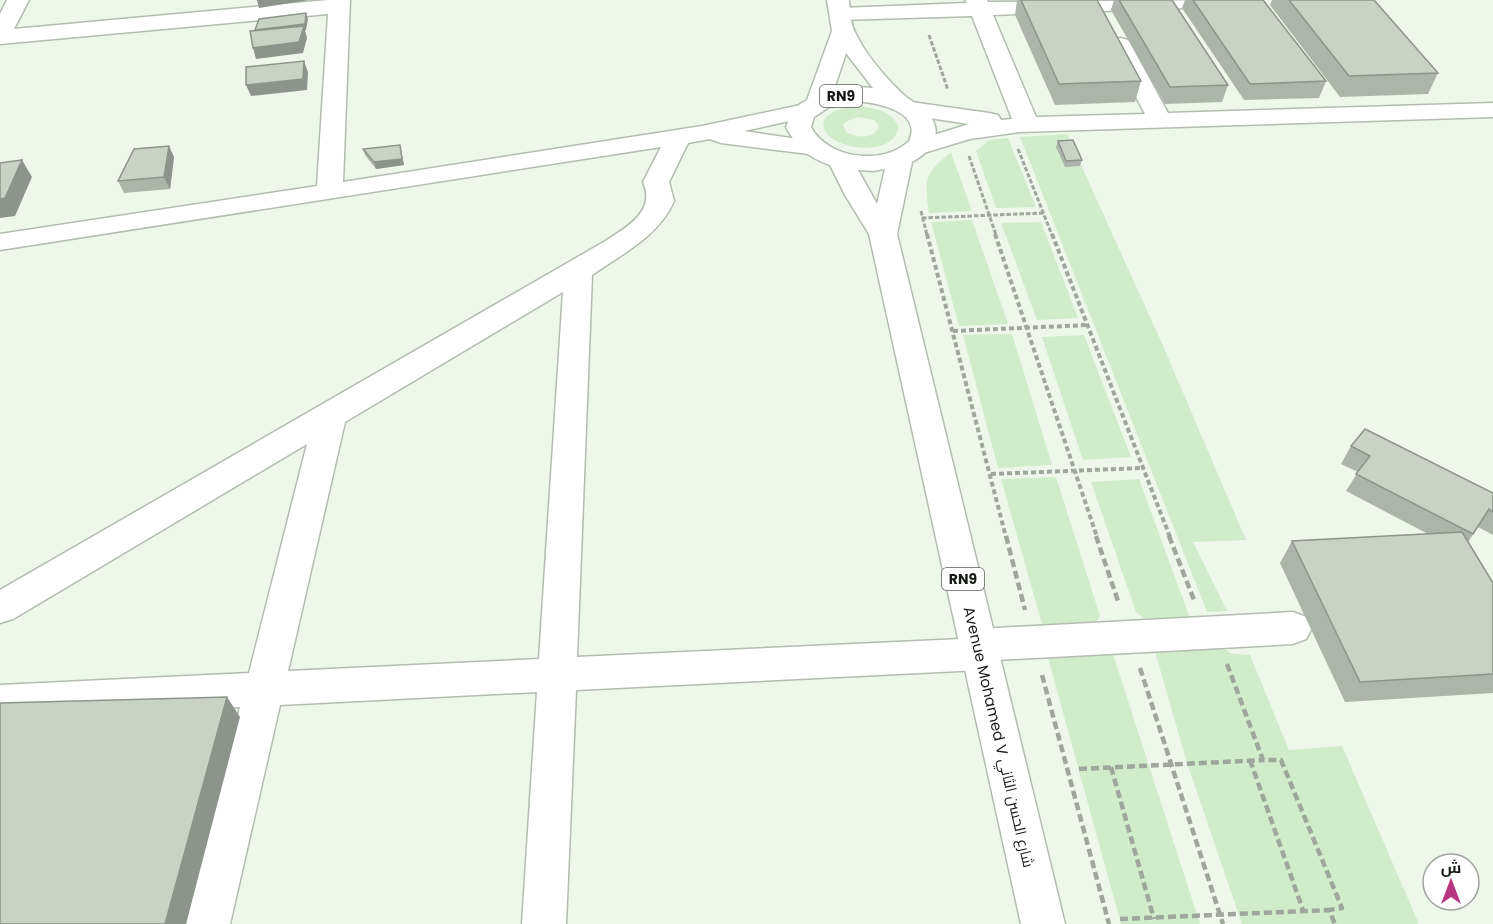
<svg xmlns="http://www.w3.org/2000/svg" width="1493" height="924" viewBox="0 0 1493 924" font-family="Poppins,Cairo,sans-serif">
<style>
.green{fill:#d0ecca;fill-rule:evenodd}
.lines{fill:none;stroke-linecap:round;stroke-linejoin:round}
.minor-casing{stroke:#b2bdb0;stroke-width:3}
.major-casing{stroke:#b2bdb0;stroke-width:3}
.path-far2{stroke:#9ea79c;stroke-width:3;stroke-dasharray:4.5 2;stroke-linecap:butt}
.path-far1{stroke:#9ea79c;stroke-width:4;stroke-dasharray:5 3;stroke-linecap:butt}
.path{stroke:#9ea79c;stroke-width:4.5;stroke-dasharray:8 4;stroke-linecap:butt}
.minor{fill:#fff;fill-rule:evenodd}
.major{fill:#fff;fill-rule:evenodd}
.wall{fill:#acb5aa}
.shaded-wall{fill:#8c948b}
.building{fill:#c8d3c6;stroke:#8c948b;stroke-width:1.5}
.labels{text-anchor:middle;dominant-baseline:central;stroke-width:5;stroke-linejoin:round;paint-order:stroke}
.shield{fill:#fff;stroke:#5c5f5b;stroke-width:1.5}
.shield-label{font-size:14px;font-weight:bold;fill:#161a15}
.street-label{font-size:15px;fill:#161a15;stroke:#fff}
</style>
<rect width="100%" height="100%" fill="#edf8eb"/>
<g class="green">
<path d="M857,106C874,108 891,110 899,127C896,138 890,143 880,146C833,157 792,113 857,106ZM858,117L874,120L879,126C874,140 857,138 846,132L843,125L845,122Z"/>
<path d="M1067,134L1164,348L1246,540L1193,542L1227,611L1207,612L1020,137Z"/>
<path d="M1008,138L1036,207L996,208L976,151L989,140Z"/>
<path d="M951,153L972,211L929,213C924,180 924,173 951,153Z"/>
<path d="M972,220L1008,324L959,326L931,222Z"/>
<path d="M1041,222L1078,318L1037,320L1001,223Z"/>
<path d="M1012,334L1052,465L998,468L963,335Z"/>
<path d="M1084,335L1131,457L1083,460L1042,337Z"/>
<path d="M1056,477L1100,616L1092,628L1044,631L1001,479Z"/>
<path d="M1139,479L1192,624L1153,625L1136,612L1091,482Z"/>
<path d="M1221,646L1232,654L1250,655L1289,750L1342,746L1419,924H1242L1187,763L1154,648Z"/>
<path d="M1112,651L1200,924H1121L1047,654Z"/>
</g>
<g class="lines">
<g class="minor-casing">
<g id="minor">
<path d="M7,0H29L14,29L328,0H350L343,182L702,126L805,104L813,106L817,111L813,116L744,131L818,142L821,147L818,152L809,154L721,143L710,139L688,143L669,182L674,201C659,236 622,254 592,275L577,657L962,639L965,634L978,629L1293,612L1306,617L1312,628L1306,639L1293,644L996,660L993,665L980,670L576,690L566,924H522L537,692L280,705L230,924H186L240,707L0,719V685L249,673L307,444L13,619L0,623V590L602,243C624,229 657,212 643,182L661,147L0,250V234L317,186L328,14L0,44V14ZM563,292L539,659L288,671L345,422Z"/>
<path d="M965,0H987L988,2L1250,0L1246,4L1239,6L993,15L1036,117L1145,114L1109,45L1112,40L1120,38L1128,40L1131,45L1168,113L1493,103V117L1020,132L970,139L917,155L908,153L905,148L908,143L969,124L903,114L899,109L903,104L911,102L989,113L998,115L1001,120L1012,119L972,16L841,20L833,19L830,14L833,9L841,8L967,3Z"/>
</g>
</g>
<g class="major-casing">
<path id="major" d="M827,0H849C850,10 850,23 855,32C865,54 886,78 903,94C914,105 930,108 935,126C939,143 925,155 912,162L897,234L1065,924H1021L869,234L845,195L830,165C808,157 797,148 786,127L794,108L807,100L832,31ZM846,53L873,88L857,87L833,92ZM857,101C877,103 923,111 909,141C883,166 828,159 811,127L814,117L829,107ZM885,169L877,204L858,170L873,171Z"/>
</g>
<g class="path-far2">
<path d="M929,35L948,90"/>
<path d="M1018,149L1052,235"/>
<path d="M969,156L996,235"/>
<path d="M921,211L927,235"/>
<path d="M922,218L1044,213"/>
</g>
<g class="path-far1">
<path d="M927,234L1006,537"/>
<path d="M995,234L1097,537"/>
<path d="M1052,234L1170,537"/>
<path d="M953,331L1088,325"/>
<path d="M991,474L1142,468"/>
</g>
<g class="path">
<path d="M1006,536L1025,610"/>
<path d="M1096,536L1119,604"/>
<path d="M1169,536L1194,600"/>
<path d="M1227,664L1263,760H1281L1342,908L1329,910L1335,924"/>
<path d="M1140,668L1223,924"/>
<path d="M1042,675L1109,924"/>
<path d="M1250,760L1303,910"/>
<path d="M1111,767L1154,919"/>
<path d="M1079,769L1263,760"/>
<path d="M1120,919L1329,910"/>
</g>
<use href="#minor" class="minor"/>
<use href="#major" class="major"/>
</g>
<g class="wall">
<path d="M1005,0H1097L1141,81L1135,102L1055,105L1015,15L1017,0Z"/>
<path d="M1114,0H1172L1228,85L1222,102L1165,104L1111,10Z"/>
<path d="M1185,0H1263L1326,81L1319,98L1244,100L1182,8Z"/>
<path d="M1272,0H1374L1438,73L1428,94L1340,97L1270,5Z"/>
<path d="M1058,141L1082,160L1080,166L1065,167L1056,147Z"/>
<path d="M363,149L401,151L404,165L376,169L365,155Z"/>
<path d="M174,157L170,189L124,193L118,181Z"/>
<path d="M1351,446L1493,493V535L1478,527L1468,542L1493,583V693L1345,702L1280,563L1292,541L1428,534L1346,491L1358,472L1341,464Z"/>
</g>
<g class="shaded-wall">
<path d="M257,0H309L259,8Z"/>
<path d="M306,13L308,19L306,30H305L307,38L303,53L256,59L253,48L255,30Z"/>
<path d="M304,61L308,72L307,90L251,96L246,85Z"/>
<path d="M400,145L404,165L376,169L374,162Z"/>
<path d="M169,146L174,157L170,189L164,177Z"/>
<path d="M22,160L32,177L15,216L0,218V199Z"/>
<path d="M227,697L240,717L186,924H165Z"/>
</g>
<g class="building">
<path d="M1021,0H1097L1141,81L1059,84Z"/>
<path d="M1119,0H1172L1228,85L1170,87Z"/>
<path d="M1193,0H1263L1326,81L1250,84Z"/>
<path d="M1289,0H1374L1438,73L1349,76Z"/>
<path d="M306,13L305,24L255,30L259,19Z"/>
<path d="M304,26L299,42L253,48L250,31Z"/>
<path d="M304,61L303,79L246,85V67Z"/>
<path d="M1073,140L1082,160L1066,161L1058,141Z"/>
<path d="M400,145L402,159L374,162L363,149Z"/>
<path d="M169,146L164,177L118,181L134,149Z"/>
<path d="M22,160L5,198L0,199V163Z"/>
<path d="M1365,429L1493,493V512L1489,509L1473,534L1356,474L1370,456L1351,446Z"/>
<path d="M1462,532L1493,583V674L1360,682L1292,541Z"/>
<path d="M227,697L165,924H0V703Z"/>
</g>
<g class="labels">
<g class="shield">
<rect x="820" y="85" width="42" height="22" rx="4.5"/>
<rect x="942" y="568" width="42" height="22" rx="4.5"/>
</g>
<g class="shield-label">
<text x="841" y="96">RN9</text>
<text x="963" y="579">RN9</text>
</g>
<g class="street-label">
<text transform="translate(999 737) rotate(77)">Avenue Mohamed V شارع الحسن الثاني</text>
</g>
</g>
<g transform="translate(1451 882)"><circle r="28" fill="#ffffff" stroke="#a2a3a1" stroke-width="1.5"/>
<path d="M0-4.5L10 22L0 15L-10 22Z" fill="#b8367f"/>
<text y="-9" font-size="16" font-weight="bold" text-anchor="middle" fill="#161a15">ش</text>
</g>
</svg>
